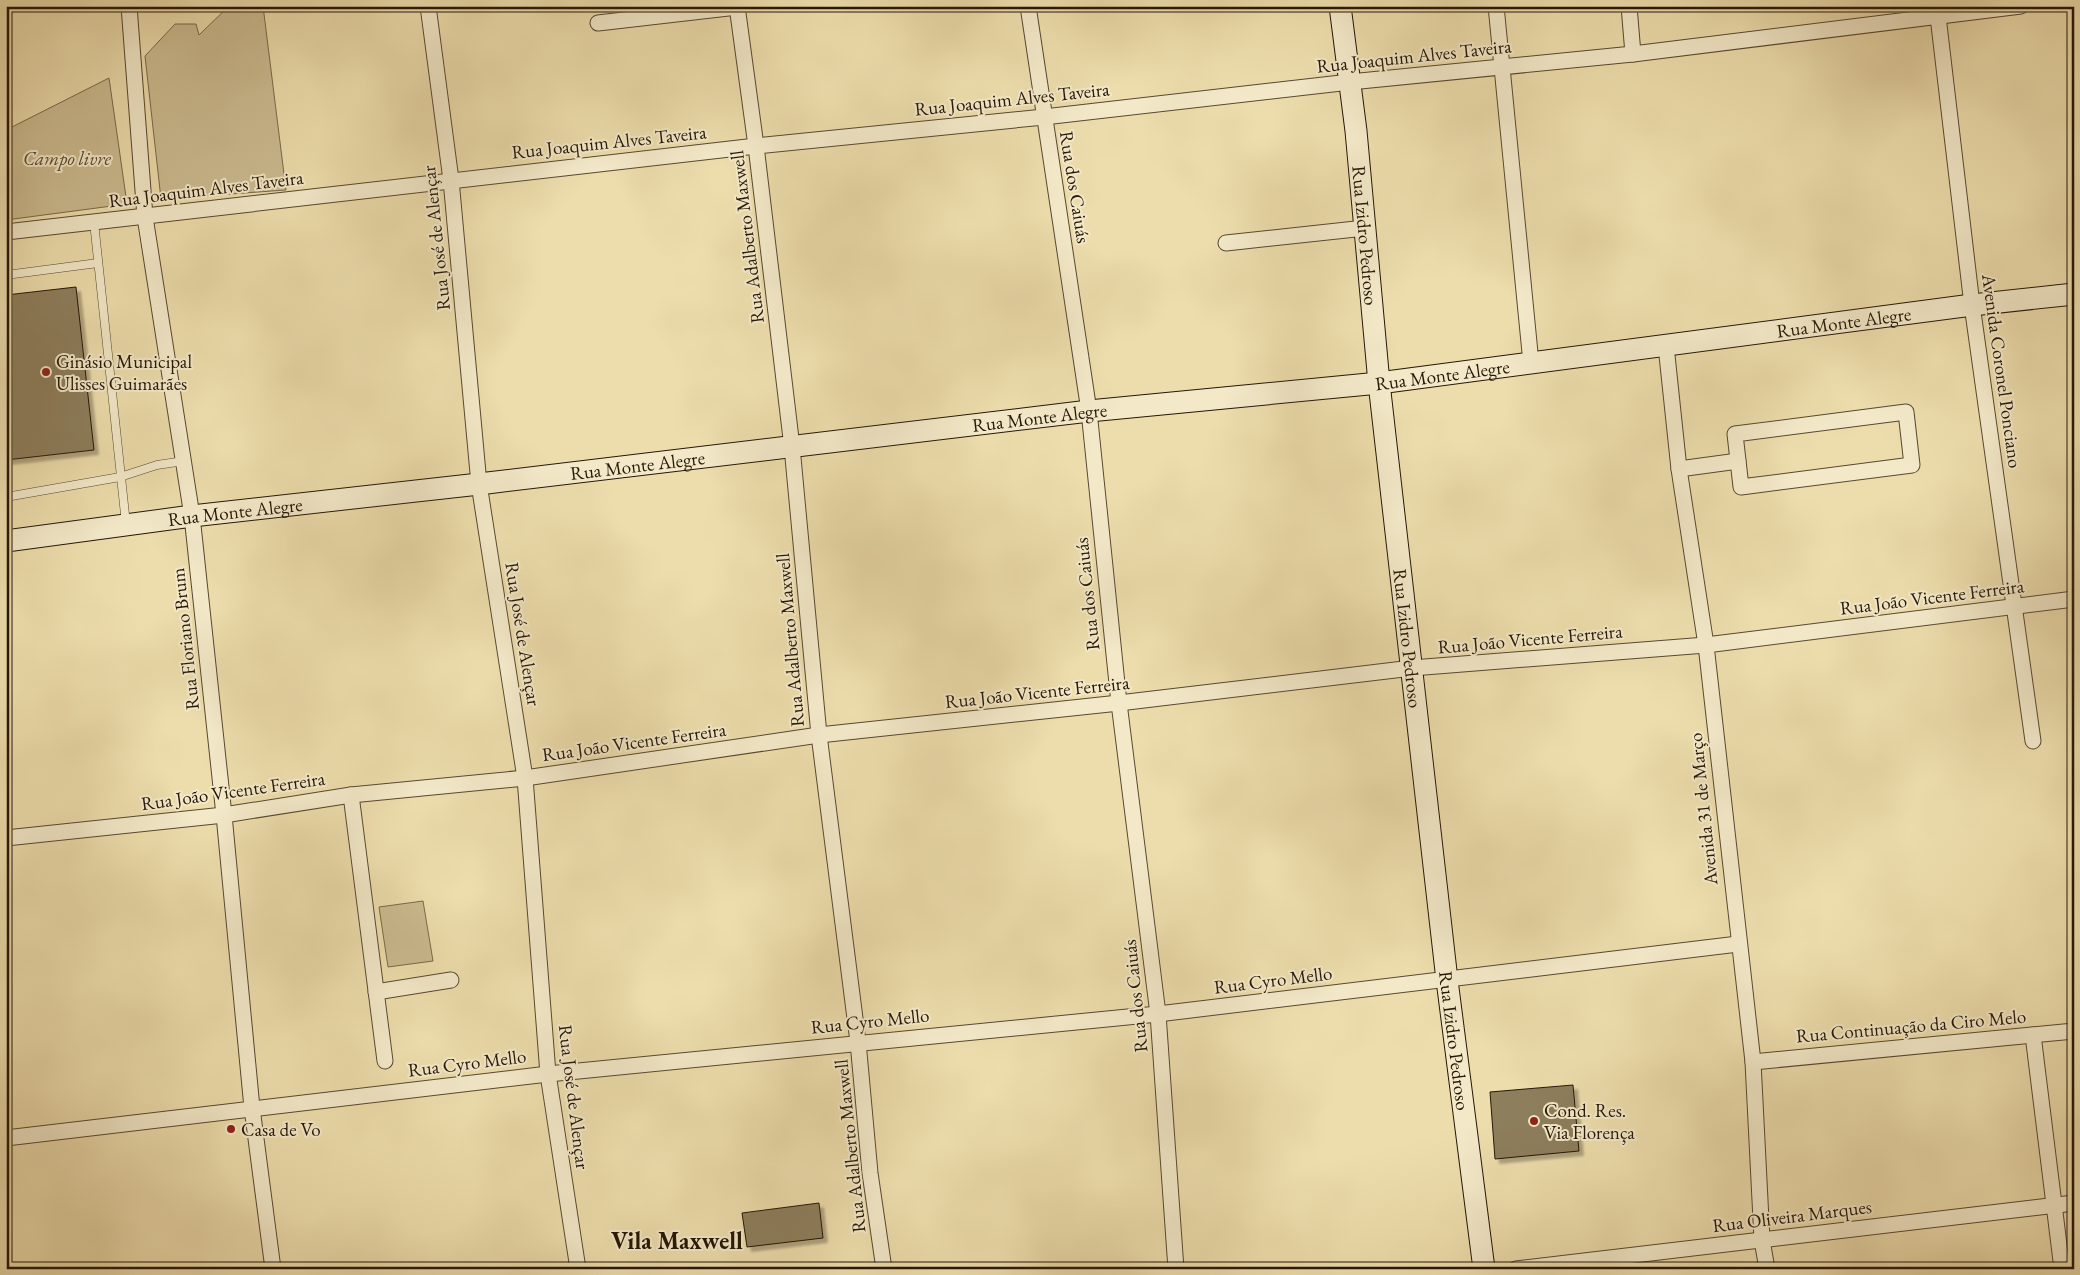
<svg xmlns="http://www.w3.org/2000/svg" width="2080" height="1275" viewBox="0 0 2080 1275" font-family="'EB Garamond',serif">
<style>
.green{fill:#cbbb90;stroke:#78694b}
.building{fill:#8d7e5c;stroke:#261706;filter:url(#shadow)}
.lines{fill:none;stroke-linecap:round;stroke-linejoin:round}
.lane-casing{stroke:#584830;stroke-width:9}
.street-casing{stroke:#584830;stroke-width:17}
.secondary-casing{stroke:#261706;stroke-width:23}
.lane{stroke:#f3e9c9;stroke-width:8}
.street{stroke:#f3e9c9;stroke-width:15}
.secondary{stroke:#f3e9c9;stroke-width:21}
.poi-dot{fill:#8f2418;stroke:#f3e9c9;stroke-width:2}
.labels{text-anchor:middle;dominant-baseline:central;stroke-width:4;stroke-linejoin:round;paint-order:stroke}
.street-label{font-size:19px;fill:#261706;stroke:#f3e9c9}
.park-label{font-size:19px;font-style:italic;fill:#58482f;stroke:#f3e9c9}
.poi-label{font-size:19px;fill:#261706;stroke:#f3e9c9;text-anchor:start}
.district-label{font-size:24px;font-weight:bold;fill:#261706;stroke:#f3e9c9}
</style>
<defs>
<filter id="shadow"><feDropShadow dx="4.5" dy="4.5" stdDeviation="1" flood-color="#0004"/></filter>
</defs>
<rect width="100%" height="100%" fill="#edddac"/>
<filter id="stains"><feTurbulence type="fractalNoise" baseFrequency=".004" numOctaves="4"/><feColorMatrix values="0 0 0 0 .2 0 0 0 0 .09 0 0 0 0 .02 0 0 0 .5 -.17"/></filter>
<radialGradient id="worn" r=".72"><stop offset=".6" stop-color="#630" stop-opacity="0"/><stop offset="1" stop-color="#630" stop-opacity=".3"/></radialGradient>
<g class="green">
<path d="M229,6H263L286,190L161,199L145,56L175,24H196L199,35Z"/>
<path d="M109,78L127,204L6,220V130Z"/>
<path d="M423,901L433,961L388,967L379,907Z"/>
</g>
<g class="building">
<path d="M76,287L94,450L6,460V295Z"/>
<path d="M1573,1085L1579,1151L1495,1159L1490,1092Z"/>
<path d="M819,1203L823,1238L747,1247L742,1213Z"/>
</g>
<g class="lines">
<g class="lane-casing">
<g id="lane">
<path d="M94,222L126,524"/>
<path d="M6,275L98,263"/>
<path d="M6,497L120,477L157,465L184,461"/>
</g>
</g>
<g class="street-casing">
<g id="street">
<path d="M129,6L145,217L192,516L224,815L252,1108L273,1269"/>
<path d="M428,6L451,180L479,484L525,778L548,1074L578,1269"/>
<path d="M737,6L756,146L792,447L819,735L858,1042L870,1173L884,1269"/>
<path d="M1028,6L1089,411L1119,703L1158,1014L1176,1269"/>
<path d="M1496,6L1531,363"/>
<path d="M1629,6L1633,54"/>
<path d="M1937,8L1972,305L2033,741"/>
<path d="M598,23L737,7"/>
<path d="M6,232L756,146L1044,117L1350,82L1633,54L2021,6"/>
<path d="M1226,243L1365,228"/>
<path d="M1666,346L1679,469L1706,645L1753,1062L1762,1240L1767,1269"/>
<path d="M1906,412L1912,465L1741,487L1735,434Z"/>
<path d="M1679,469L1738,461"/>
<path d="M351,795L385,1061"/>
<path d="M6,838L224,815L351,795L525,778L819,735L1119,703L1412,668L1706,645L2074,599"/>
<path d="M376,992L451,980"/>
<path d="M2033,1035L2062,1269"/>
<path d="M1753,1062L2074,1031"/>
<path d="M6,1138L548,1074L1158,1014L1738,944"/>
<path d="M1516,1269L2074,1203"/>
</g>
</g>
<g class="secondary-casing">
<g id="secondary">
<path id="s1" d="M1340,6L1356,131L1379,383L1447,980L1484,1269"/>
<path id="s2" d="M6,541L192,516L479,484L1089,411L1379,383L1972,305L2074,294"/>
</g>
</g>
<use href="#lane" class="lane"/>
<use href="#street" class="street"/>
<use href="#secondary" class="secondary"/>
</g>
<g class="poi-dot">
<circle cx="46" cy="372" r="5"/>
<circle cx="1534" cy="1121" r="5"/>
<circle cx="231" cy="1129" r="5"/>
</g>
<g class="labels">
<g class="street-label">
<text transform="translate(1414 56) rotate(-6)">Rua Joaquim Alves Taveira</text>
<text transform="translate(1012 99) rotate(-6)">Rua Joaquim Alves Taveira</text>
<text transform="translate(609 142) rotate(-6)">Rua Joaquim Alves Taveira</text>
<text transform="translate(1075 187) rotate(81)">Rua dos Caiuás</text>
<text transform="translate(206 189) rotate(-7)">Rua Joaquim Alves Taveira</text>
<text stroke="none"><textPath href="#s1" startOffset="231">Rua Izidro Pedroso</textPath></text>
<text transform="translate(747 237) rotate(-97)">Rua Adalberto Maxwell</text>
<text transform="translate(436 238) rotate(-96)">Rua José de Alençar</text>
<text stroke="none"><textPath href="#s2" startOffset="1851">Rua Monte Alegre</textPath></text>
<text transform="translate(2002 371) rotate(82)">Avenida Coronel Ponciano</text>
<text stroke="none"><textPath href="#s2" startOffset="1446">Rua Monte Alegre</textPath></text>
<text stroke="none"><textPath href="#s2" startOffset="1041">Rua Monte Alegre</textPath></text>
<text stroke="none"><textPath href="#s2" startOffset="636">Rua Monte Alegre</textPath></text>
<text stroke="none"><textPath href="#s2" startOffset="231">Rua Monte Alegre</textPath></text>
<text transform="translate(1087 594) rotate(-96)">Rua dos Caiuás</text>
<text transform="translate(1932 597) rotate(-7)">Rua João Vicente Ferreira</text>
<text transform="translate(523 634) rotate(81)">Rua José de Alençar</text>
<text stroke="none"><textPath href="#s1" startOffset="636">Rua Izidro Pedroso</textPath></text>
<text transform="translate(185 639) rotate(-96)">Rua Floriano Brum</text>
<text transform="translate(1530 639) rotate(-5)">Rua João Vicente Ferreira</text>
<text transform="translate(790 640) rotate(-95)">Rua Adalberto Maxwell</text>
<text transform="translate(1037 692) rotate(-6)">Rua João Vicente Ferreira</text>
<text transform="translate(634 742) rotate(-8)">Rua João Vicente Ferreira</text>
<text transform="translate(233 791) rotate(-8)">Rua João Vicente Ferreira</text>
<text transform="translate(1703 809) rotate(-96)">Avenida 31 de Março</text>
<text transform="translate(1273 980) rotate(-7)">Rua Cyro Mello</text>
<text transform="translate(1135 996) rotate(-96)">Rua dos Caiuás</text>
<text transform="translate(870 1021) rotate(-6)">Rua Cyro Mello</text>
<text transform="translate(1911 1026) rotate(-5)">Rua Continuação da Ciro Melo</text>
<text stroke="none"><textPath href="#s1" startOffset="1041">Rua Izidro Pedroso</textPath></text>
<text transform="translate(467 1063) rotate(-7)">Rua Cyro Mello</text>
<text transform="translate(574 1097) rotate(83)">Rua José de Alençar</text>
<text transform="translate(850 1146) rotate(-96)">Rua Adalberto Maxwell</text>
<text transform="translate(1792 1216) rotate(-7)">Rua Oliveira Marques</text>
</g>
<g class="park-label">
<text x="67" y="158">Campo livre</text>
</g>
<g class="poi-label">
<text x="56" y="361">Ginásio Municipal<tspan x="56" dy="22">Ulisses Guimarães</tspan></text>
<text x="1544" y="1110">Cond. Res.<tspan x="1544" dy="22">Via Florença</tspan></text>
<text x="241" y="1129">Casa de Vo</text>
</g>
<g class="district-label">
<text x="677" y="1240">Vila Maxwell</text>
</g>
</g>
<rect width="2080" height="1275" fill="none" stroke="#edddac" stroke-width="25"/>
<rect x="8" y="8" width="2065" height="1260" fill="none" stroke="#261706" stroke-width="2.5"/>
<rect x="12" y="12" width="2055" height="1250" fill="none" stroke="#261706"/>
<rect width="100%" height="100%" filter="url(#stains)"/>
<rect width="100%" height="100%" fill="url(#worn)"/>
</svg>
